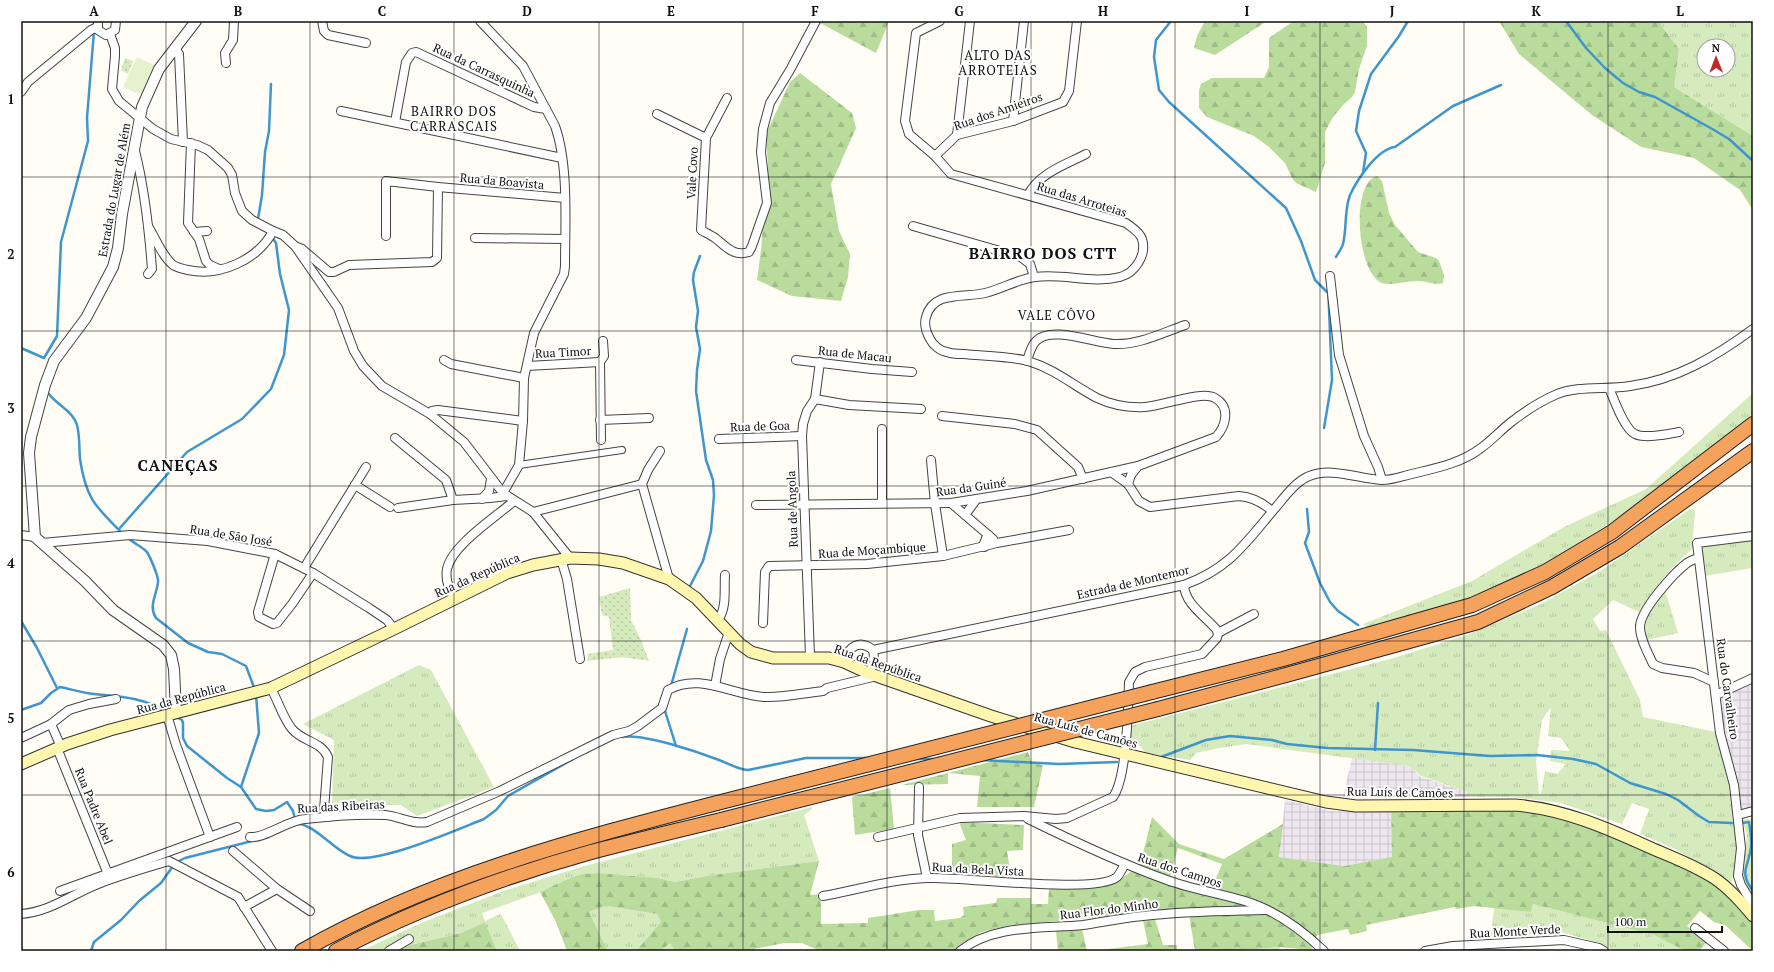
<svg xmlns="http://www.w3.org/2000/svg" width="1774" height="972" viewBox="0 0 1774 972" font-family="'PT Serif',serif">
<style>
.industrial{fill:url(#industrial-grid)}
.grass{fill:url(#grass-tufts);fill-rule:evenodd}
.forest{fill:url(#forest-firs);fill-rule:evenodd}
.park{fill:url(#park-dots)}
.pitch{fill:#e6f2cf}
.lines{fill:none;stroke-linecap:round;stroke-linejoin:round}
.stream{stroke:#3f96cf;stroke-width:2.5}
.pedestrian-casing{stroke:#444;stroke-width:8}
.minor-casing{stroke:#444;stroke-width:10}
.tertiary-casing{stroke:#444;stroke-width:12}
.secondary-casing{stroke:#333;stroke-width:13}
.motorway-casing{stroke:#222;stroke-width:16}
.pedestrian{stroke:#fff;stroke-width:6}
.minor{stroke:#fff;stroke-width:8}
.tertiary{stroke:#fff;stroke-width:10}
.secondary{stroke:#fff6b0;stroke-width:11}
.motorway{stroke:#f5a25d;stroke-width:14}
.motorway-bridge-casing{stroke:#222;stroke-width:16;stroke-linecap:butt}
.motorway-bridge{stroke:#f5a25d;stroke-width:14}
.grid{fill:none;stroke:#111;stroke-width:1;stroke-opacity:0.55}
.labels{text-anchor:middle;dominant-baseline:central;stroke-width:4;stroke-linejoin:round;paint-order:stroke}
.street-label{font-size:12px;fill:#111;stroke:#fff}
.neighbourhood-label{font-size:13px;letter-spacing:1px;fill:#111;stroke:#fff}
.district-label{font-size:16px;font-weight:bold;letter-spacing:1px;fill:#111;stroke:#fff}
.neatline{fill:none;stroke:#111;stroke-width:1.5}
.grid-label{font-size:13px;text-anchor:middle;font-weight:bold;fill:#111}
</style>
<defs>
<pattern id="industrial-grid" width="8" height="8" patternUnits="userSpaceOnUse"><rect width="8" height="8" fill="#eee6ef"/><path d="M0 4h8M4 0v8" fill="none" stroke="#cbc4cc"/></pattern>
<pattern id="grass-tufts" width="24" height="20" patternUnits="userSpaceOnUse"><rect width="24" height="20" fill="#d5ebbd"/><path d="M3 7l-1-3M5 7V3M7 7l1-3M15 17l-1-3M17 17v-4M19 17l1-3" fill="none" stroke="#b6c8a1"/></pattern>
<pattern id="forest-firs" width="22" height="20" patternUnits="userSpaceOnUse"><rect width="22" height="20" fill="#b9dc9c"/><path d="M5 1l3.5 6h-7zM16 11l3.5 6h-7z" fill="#9ebc85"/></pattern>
<pattern id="park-dots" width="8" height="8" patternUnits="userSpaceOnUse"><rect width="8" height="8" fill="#d5ebbd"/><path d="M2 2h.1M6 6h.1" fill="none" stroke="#b6c8a1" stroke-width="1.8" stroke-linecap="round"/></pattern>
</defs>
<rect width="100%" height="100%" fill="#fffdf5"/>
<g class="industrial">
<path d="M1753,681V807L1732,817L1729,785L1716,732L1728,739L1722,725L1721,698Z"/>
<path d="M1352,758L1409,766L1421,777L1468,792V797H1343Z"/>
<path d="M1285,800L1333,811L1391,812L1393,857L1344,866L1279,857Z"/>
</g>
<g class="grass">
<path d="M1658,21H1753V136L1674,87L1679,49ZM1704,46H1728V70H1704Z"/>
<path d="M1753,393V417L1613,521L1534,571L1470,600L1367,628L1363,624L1472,581L1564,527L1646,489Z"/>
<path d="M1690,509L1695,510L1692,549C1671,567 1654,588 1639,612L1613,600L1593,619L1600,631L1606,630L1640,700L1643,717L1716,732L1729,785L1732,817L1737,831L1736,866L1731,883L1675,849L1640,834L1649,809L1632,803L1622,824L1561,803L1512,797H1468V792L1421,776L1409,766L1246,744L1219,748L1196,753L1190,760L1146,753L1131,737L1130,726L1394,658L1464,636L1541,604L1602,570ZM1551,707L1548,736L1561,738L1570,751L1551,750L1550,761L1566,764L1557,774L1545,771L1541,794H1539L1536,762L1542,720Z"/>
<path d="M1753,540V568L1704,576L1700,549L1701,546Z"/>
<path d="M1665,590L1678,633L1647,640C1641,615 1651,610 1665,590Z"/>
<path d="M419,665L431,670L494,787L417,816L401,805L332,804L334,740L303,724Z"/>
<path d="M812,807V809L804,815L819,861L712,875L675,882L658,878L598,873L582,874L572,877L538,893L482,913L485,921L500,914L502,916L520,951H497L485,922L461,933L406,946L398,951H361L421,923L506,890L581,867Z"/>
<path d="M1742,819H1753V899L1746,887L1742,870L1747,835Z"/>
<path d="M1533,904L1654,935L1685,951H1616L1585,939L1561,932L1491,936L1494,907L1531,912Z"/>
<path d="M606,906L657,914L661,922L636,951H608L589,912Z"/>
<path d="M670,942L675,951H660Z"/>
<path d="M1280,947L1279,951H1227V950H1243Z"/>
</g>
<g class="forest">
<path d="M822,21H889L876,53L820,23Z"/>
<path d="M1205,21H1267L1215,55L1194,48L1197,36Z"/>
<path d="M1294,21H1363L1367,27V45L1359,69L1355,92L1352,97L1344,104L1333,117L1325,132V163L1316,192L1296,183L1292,178L1285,163L1269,147L1254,136L1207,117L1199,108V90L1201,84L1212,78H1264L1269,67V38Z"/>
<path d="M1499,21H1658L1679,49L1674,87L1753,136V210L1740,190L1694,158L1641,147L1592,115L1519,54Z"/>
<path d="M800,73L852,113L856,128L831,184L839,231L850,254L848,277L841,301L792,296L757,280L761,250L768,165L766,134L790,82Z"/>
<path d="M1377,176L1382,181L1389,213L1395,225L1418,252L1436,258L1439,261L1444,275L1443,283C1436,286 1425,280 1416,281C1405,281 1393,286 1382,283C1357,274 1350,183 1377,176Z"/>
<path d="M1028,752L1032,763L1043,765L1034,807H977L980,776L948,773V784L902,785Z"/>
<path d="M890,788L894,829L855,835L852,797Z"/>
<path d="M1391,810H1512L1537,812L1587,825L1695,872L1713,884L1734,901L1753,922V951L1725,925L1714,922L1700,911L1687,926L1708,941L1699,951H1685L1654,935L1533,904L1531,912L1474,906L1456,909L1455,907L1366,925L1367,931L1350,935L1348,929L1317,935L1311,950L1280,947L1243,950L1195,951L1188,909L1012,925L981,932L954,951H820L802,943H784L744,951H675L670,943L660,951H636L661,922L657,914L606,906L589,912L608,951H567L556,922L540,892L572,877L582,874L598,873L658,878L675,882L712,875L819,861L810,895L821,894V924L868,923V918L919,910H934L935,921L960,918L964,915L963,907L996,903L997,898H1031V904H1048L1049,887L1108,884L1122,878L1140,865L1152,817L1179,844L1224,859L1283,824L1279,857L1344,866L1392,857ZM1178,848L1222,864L1208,897L1168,884Z"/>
<path d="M959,822L1024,825L1023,850L1007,851L1011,877L952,874V844L966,840Z"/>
<path d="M1155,919L1163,945H1177V951H1093L1148,944L1143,921Z"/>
<path d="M485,922L497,951H398L406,946L461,933Z"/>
<path d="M1082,929L1087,951H1058L1056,931Z"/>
</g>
<g class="park">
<path d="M125,58L133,61L128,74L121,70Z"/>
<path d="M630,588L631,620L640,638L649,661L623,657L587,661L588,654L613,650L609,617L602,615L599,597Z"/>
</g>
<path class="pitch" d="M137,57L154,65L141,95L123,87Z"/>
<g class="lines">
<g class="stream">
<path d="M1171,21L1156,40L1154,57L1159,90L1169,102L1286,208L1301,241L1315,280L1327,292"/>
<path d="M1566,21L1586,48L1605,68L1623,83L1639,92L1655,97L1714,130L1729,139L1753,161"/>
<path d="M1363,173L1366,153L1356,131L1359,111L1371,74L1399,36L1408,21"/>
<path d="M260,221L258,219L262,195L265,152L269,131L271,84"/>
<path d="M1336,257C1338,253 1342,248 1343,244C1347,228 1344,211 1350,195C1357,180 1377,149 1395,147L1453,106L1501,85"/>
<path d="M21,348L44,358L57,336L61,242L88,141L87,118L94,31"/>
<path d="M49,394C57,405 74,412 77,425C80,436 79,448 80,459C86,499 95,506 123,534"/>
<path d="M1324,428L1332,380L1328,285"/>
<path d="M1307,509L1309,532L1305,543L1320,583L1330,602L1338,611L1358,625"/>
<path d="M119,529L187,452L242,419L271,389L284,355L289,310L280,274L276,243L271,236"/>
<path d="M127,537C133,543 141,546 147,552C150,557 159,577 158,582C157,594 148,606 156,618L188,643L208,652L222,654L246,666L255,690"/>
<path d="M690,586L703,561L711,531L714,495L713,480L706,460L696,391L697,370L700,349L696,327L698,311L693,280L694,272L700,256"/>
<path d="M21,621L37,648L57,688"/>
<path d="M671,686L687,629"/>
<path d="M666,706L665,711L676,746"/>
<path d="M21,710L41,703L51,693L60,687C71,689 82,693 94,694C123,697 140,697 166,711"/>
<path d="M176,717L182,720L183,723V738L187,746L227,778L241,787L256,809L266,811L274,810L287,802L293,811L295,819"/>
<path d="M622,737C643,733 698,752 719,760C730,764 737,769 748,770L806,758H868"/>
<path d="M1375,750L1378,703"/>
<path d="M1161,757L1206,740L1230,736L1272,740L1287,744L1327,748L1413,750L1490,756L1537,755L1573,759L1596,764L1630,783L1666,794L1678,800L1699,816L1709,822L1732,823"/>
<path d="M915,759H934"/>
<path d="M981,760L1059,764L1117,762"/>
<path d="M241,787L259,733L256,695"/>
<path d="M1742,823L1749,822C1750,830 1752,839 1751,847C1749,867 1738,871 1753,891"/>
<path d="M298,824C314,824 334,850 350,856C373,867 458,829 484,819L496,810L508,796L573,759"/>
<path d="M177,862L185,858L260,839"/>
<path d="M91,951L94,942L121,920L139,901L161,883L173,866"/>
</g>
<g class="pedestrian-casing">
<path id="pedestrian" d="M519,465L622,450"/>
</g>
<g class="minor-casing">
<g id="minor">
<path d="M98,21V30L106,35L115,30L116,21"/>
<path d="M322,21L324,31L328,35L366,43"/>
<path d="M480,21L523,66L555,126C569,165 565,225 565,266L564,274L534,333L524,378L523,421L519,465L503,493"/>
<path d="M940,21L916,33L905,121L909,134L935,156L951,174L1126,223C1131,227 1140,232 1142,239C1147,255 1135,273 1120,277C1092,284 1063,273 1035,277C1018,279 1002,289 985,293C965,298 933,290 926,317C924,324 926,332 930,339C933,345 940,351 947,352C952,354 958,354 963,354C984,356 1009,356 1028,361C1055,369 1074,386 1097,398C1112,405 1129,408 1145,407C1163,406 1202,390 1215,398C1231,407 1226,426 1216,437L1138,466L1131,475L1128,484L1139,501L1150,507L1239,496C1252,497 1262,502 1272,511"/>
<path d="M110,34L115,48V56L112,89L119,101L153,129L171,139L197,145L208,150L228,168L232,175L235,193L242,211L252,220L273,231L283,235L295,246L338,308L354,351L363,366L382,386L430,414L464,442L503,493L533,512L570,558"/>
<path d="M175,48L179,54L183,142"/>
<path d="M226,63L225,53L233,40L234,21"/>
<path d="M21,92L28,82L91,30L95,28L98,29"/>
<path d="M727,98L706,138L701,230C706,233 711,235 715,238C726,246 733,257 749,252L752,246L767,203L761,152L763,129L770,103L790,70L816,21"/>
<path d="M341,111L562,158"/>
<path d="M657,114L706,138"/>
<path d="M1013,121L1024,21"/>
<path d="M395,122L406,62L412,53L416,52L534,107L546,109"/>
<path d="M957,135L970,21"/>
<path d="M191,143L188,223L199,239L206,261L210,265L219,269"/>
<path d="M135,151C145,190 149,229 152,269L148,274"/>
<path d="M935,156L957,135L1013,121L1063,102L1069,91L1077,21"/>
<path d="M1028,195C1039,173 1065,165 1086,154"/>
<path d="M148,226C156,239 162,256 173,265C178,268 183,269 188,270C219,277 258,260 273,231"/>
<path d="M913,226L1021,257L1030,264L1034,277"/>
<path d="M194,232L207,231"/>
<path d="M386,236V181L438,187"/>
<path d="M475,238L565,239"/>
<path d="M297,247L302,249L329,272H334L349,265L432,262L437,258L438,187L565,198"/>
<path d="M1330,276L1339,355L1364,436L1378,467L1382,480"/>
<path d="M444,360L451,364L524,378"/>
<path d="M796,360L872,369L912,372"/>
<path d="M1027,361C1029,354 1031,346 1036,341C1051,325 1094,343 1114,344C1139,345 1162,333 1185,325"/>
<path d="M527,366L600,362"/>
<path d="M1609,388C1614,399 1624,429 1635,434C1645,439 1668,434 1679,432"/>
<path d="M815,399L849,405L921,409"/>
<path d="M430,414L432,411L438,410L523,421"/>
<path d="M942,416L1015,424L1037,430L1078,467L1083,479"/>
<path d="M600,420L649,418"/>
<path d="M882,429V503"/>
<path d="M395,438L446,480L453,500"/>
<path d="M719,439L802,436"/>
<path d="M601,440L600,362L604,356L603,341"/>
<path d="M660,451L648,470L642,484L669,579"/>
<path d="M931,460L935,504L943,556"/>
<path d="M1111,472L1128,484"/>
<path d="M355,485L390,507"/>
<path d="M482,499L489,491L491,479"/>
<path d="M951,503L993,539"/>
<path d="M756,505L951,503L1027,491L1138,466"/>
<path d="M398,508L453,500L490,498L507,496"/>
<path d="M533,512L642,484"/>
<path d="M965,515L976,500"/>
<path d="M21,535L35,537"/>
<path d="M1753,536L1697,543L1720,733L1734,785L1741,848L1738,876L1741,885L1753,905"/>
<path d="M42,543L130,535L208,541L275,554L313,573L369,608L387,620L394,629"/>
<path d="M275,554L258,612L259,617L273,624L277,623L292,604L313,573"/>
<path d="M1698,558C1695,559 1690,561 1687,563C1674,573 1640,610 1640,627C1640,639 1648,653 1653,664L1662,668L1694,673L1714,682"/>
<path d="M561,559L567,579L580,659"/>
<path d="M304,568L366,467"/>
<path d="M455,599C449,590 445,580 447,569C452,545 496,517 514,501"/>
<path d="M718,620C727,608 724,590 725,575"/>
<path d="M763,623L765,572L769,566L867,564L943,556L997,543L1069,530"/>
<path d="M1218,633L1254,614"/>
<path d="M873,650L1184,585C1231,568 1246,542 1277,506C1286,495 1295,483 1307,477C1331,466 1358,479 1382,480C1389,480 1397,478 1404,476C1430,469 1459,465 1481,448C1491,441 1500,431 1510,423C1524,412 1539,402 1555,395C1577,385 1606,390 1630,386C1676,380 1715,357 1753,329"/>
<path d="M810,657L802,436L803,424L807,411L815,399L820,362"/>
<path d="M844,662C848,646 860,639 873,650C875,660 874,665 868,673"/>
<path d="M715,686L720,659L729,632"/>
<path d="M271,688C278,701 283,718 292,729C303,742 321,741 328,757L324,810L328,817"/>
<path d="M1716,695L1753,678"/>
<path d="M167,715L176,745L210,837"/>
<path d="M21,738L51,724"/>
<path d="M61,747L51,724L69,710L89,704L116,699"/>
<path d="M57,748L108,874"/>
<path d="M919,787L918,835L927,878"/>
<path d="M1738,815L1753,811"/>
<path d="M1028,819C1073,841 1119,863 1167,880C1194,890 1224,894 1251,903C1280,913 1303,931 1324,951"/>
<path d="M250,837C264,839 288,820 305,819C331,816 359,814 385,815C399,816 413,825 427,822L500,791L613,735L629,731L638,726L662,708L668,690C700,672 731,695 764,697C783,698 804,693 823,691L827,688L877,676"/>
<path d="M878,837L960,818L1024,816L1056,819L1067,818L1113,797C1127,778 1128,708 1129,682L1135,672L1145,667L1202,654L1217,638L1218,633L1216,629C1204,615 1185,604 1184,585"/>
<path d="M233,851L277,889"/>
<path d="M60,891L237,827"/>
<path d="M823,896C857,890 892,879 927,878C962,876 1095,895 1117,877C1120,874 1123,867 1125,864"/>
<path d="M244,907L277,889L310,911"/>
<path d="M21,914C50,912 72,894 98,884C121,875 145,868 169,861L238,897L272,951"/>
<path d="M1695,928L1724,951"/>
<path d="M389,951L409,939"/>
<path d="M960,951C993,924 1043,929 1083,925C1103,922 1123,918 1143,916C1183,911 1223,911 1264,910"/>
<path d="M1425,951L1453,946L1564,940L1599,948L1604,951"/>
</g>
</g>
<g class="tertiary-casing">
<g id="tertiary">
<path d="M984,546L988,536"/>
<path d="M176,712L174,669L171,655L163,645L113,610L85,581L35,537L29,453L31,437L45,385L54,361L86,318L113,267L118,248L122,214L142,107L159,69L196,21"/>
</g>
</g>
<g class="secondary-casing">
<path id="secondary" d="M21,764L67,744L110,730L271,688L394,629L507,573L533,565L570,558L599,559L623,563L669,579L696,598L740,644L751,652L773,658H829L844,662L868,673L991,716L1075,742L1326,802L1356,806L1515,805C1564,809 1607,828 1651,848C1672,857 1694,865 1714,878C1729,888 1741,902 1753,916"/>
</g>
<g class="motorway-casing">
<g id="motorway">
<path d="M1152,692L1283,659L1472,605L1545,572L1612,532L1753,424"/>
<path d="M1158,709L1286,675L1478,622L1552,587L1620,547L1753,451"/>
<path d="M302,951C432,877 574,840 717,803"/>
<path d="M336,951C416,909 505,876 591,852C634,841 678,830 721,820"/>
</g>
</g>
<use href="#pedestrian" class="pedestrian"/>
<use href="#minor" class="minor"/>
<use href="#tertiary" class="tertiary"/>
<use href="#secondary" class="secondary"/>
<use href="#motorway" class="motorway"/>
<g class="motorway-bridge-casing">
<g id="motorway-bridge">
<path d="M717,803L1152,692"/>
<path d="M721,820L1158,709"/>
</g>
</g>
<use href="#motorway-bridge" class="motorway-bridge"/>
</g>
<path class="grid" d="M166,21V951M310,21V951M454,21V951M599,21V951M743,21V951M887,21V951M1031,21V951M1175,21V951M1320,21V951M1464,21V951M1608,21V951M21,177H1753M21,331H1753M21,486H1753M21,641H1753M21,795H1753"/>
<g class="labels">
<g class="street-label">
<text transform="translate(484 70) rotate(25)">Rua da Carrasquinha</text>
<text transform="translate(998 111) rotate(-19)">Rua dos Amieiros</text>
<text transform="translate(692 173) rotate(-87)">Vale Covo</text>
<text transform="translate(502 181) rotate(5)">Rua da Boavista</text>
<text transform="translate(114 190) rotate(-80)">Estrada do Lugar de Além</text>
<text transform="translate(1082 199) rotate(17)">Rua das Arroteias</text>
<text transform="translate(563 352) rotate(-3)">Rua Timor</text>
<text transform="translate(855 354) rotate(6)">Rua de Macau</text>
<text transform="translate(760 426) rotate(-2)">Rua de Goa</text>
<text transform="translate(971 487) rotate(-8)">Rua da Guiné</text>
<text transform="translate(792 509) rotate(-92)">Rua de Angola</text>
<text transform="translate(231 535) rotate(9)">Rua de São José</text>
<text transform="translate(872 550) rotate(-4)">Rua de Moçambique</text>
<text transform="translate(477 575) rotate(-24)">Rua da República</text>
<text transform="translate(1133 582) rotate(-13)">Estrada de Montemor</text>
<text transform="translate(878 663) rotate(19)">Rua da República</text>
<text transform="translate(1728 689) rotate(82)">Rua do Carvalheiro</text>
<text transform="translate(181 698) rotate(-15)">Rua da República</text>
<text transform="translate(1086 730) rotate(15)">Rua Luís de Camões</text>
<text transform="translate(1400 792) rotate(1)">Rua Luís de Camões</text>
<text transform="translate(94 806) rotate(68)">Rua Padre Abel</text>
<text transform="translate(341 806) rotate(-3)">Rua das Ribeiras</text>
<text transform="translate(978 869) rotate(3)">Rua da Bela Vista</text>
<text transform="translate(1180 870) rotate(18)">Rua dos Campos</text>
<text transform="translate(1109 909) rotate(-7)">Rua Flor do Minho</text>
<text transform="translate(1515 931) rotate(-3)">Rua Monte Verde</text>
</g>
<g class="neighbourhood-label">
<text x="998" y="55">ALTO DAS<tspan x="998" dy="15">ARROTEIAS</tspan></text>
<text x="454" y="111">BAIRRO DOS<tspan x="454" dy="15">CARRASCAIS</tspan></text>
<text x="1057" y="315">VALE CÔVO</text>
</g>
<g class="district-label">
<text x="1043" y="253">BAIRRO DOS CTT</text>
<text x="178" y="465">CANEÇAS</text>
</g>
</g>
<rect width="1774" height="972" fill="none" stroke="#ffffff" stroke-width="44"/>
<g transform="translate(1716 58) rotate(359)"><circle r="19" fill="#ffffff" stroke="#a0a0a0"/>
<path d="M0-3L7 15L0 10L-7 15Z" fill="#c4262e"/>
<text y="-6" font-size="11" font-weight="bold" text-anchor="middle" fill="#111111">N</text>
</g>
<path d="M1608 926v6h114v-6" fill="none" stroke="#111111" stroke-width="2"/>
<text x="1614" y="926" font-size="12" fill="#111111" stroke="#ffffff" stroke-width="3" paint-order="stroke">100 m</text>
<rect x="22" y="22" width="1730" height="928" class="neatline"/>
<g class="grid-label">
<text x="94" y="16">A</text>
<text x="238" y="16">B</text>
<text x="382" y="16">C</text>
<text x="527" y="16">D</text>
<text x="671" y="16">E</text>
<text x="815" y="16">F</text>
<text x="959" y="16">G</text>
<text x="1103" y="16">H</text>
<text x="1247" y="16">I</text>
<text x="1392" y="16">J</text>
<text x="1536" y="16">K</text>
<text x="1680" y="16">L</text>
<text x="11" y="104">1</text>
<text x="11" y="259">2</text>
<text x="11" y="413">3</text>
<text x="11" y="568">4</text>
<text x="11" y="723">5</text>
<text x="11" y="877">6</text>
</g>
</svg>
